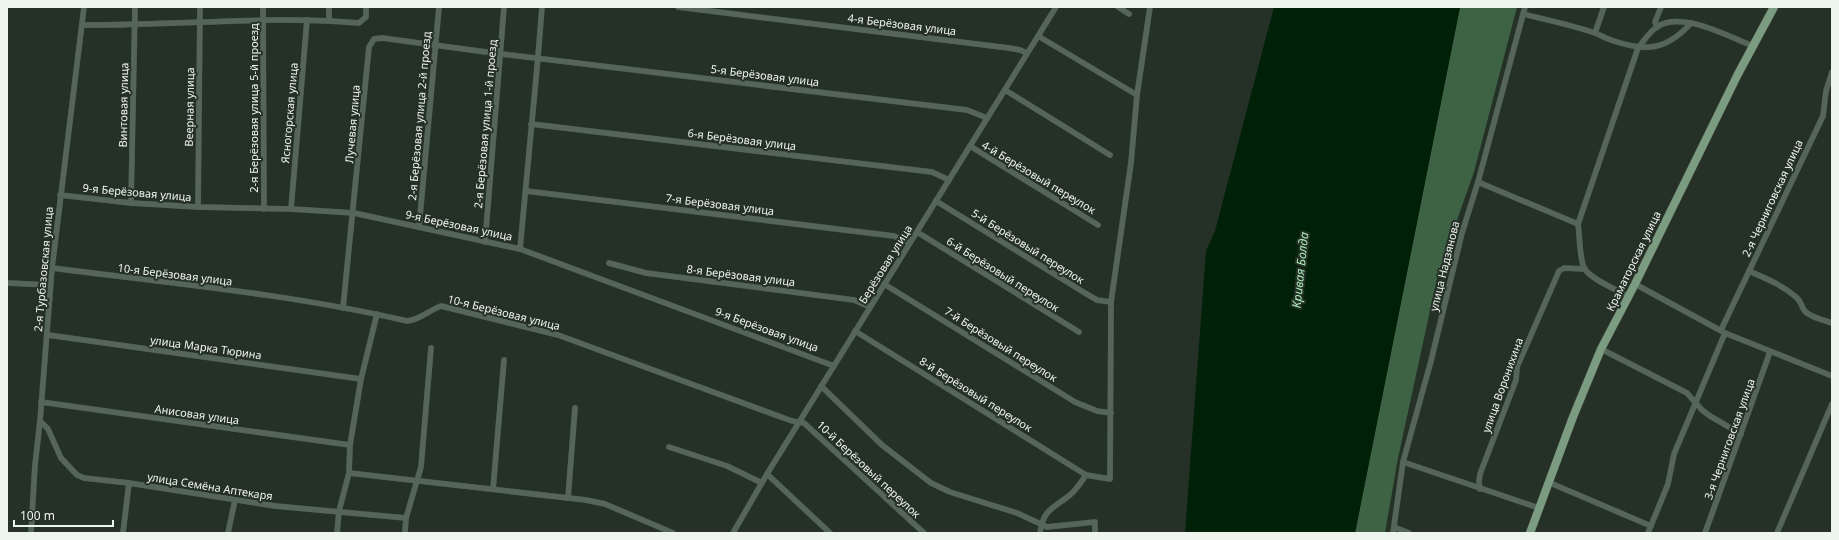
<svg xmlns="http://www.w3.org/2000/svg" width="1839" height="540" viewBox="0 0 1839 540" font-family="'Noto Sans',sans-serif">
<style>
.forest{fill:#3d6244}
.water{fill:#002108}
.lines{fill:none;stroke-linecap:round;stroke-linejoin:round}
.minor-casing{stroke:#414b43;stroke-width:6}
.primary-casing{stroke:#414b43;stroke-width:9}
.minor{stroke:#556558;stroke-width:5.5}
.primary{stroke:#7c9c81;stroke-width:8}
.labels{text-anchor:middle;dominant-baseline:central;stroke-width:4;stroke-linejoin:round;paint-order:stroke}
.street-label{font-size:11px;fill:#edf4ee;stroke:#253027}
.water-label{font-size:12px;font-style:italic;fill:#aceab7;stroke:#253027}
</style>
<rect width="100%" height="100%" fill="#253027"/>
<path class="forest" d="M1460,7H1517L1474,172L1438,274L1398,458L1385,533H1355Z"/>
<path class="water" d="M1274,7H1460L1355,533H1185L1206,251L1215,231Z"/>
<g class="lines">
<g class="minor-casing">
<g id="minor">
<path d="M263,7L264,209"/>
<path d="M329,7V20"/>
<path d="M678,7L1009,48L1020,50L1027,53"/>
<path d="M1118,7L1129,14"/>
<path d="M1523,14C1547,20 1572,25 1595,33C1600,35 1605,38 1611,40C1645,52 1666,51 1691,23"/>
<path d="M82,25C174,26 267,15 359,23L366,17V7"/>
<path d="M1657,27L1655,22L1661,7"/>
<path d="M1595,33L1604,7"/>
<path d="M1038,36L1137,95"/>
<path d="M1005,90L1110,155"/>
<path d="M531,124L932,172L949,180"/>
<path d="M970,146L1098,225"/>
<path d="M1478,182L1578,224C1580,238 1579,255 1584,268C1590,279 1617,290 1629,296"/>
<path d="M526,191L894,236L910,243"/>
<path d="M60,195L131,203L198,207L291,209L354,213L520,249L834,366"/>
<path d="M936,201L1085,293L1097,300L1111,302"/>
<path d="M131,203L135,7"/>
<path d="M198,207L200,7"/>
<path d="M291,209L307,20"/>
<path d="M1578,224L1638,48C1644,41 1649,32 1657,27C1681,10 1729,37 1753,46"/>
<path d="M419,227L439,7"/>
<path d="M917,232L1079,332"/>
<path d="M485,242L504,7"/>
<path d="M520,249L538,57L542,7"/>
<path d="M609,263L646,273L854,300L870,307"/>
<path d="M52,268C170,283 290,294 407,321C420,320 429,310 441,306L558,335L792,421L804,423L924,533"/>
<path d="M1749,271C1765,278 1782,285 1796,297C1801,301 1801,305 1804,310C1809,317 1824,320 1832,323"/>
<path d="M7,283L50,285"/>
<path d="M884,284L1075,402L1097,411L1111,413"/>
<path d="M1635,284L1725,333L1832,376"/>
<path d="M343,308L369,47L374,39L382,38L501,54L967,110L987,118"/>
<path d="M1721,330L1823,116L1826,91L1832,72"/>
<path d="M855,331L1086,475"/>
<path d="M48,335L361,379"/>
<path d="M1601,349L1687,393L1702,410L1710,416L1741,434"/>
<path d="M821,386L882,445L931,483L950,492L1017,513L1047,527L1095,522V533"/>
<path d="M41,402L350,445"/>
<path d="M40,421L48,429L61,458L77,475L84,478L129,483L275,506L406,518"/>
<path d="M669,447L727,466L762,483"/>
<path d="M1403,462L1539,508"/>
<path d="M349,473L586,500L605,504L673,533"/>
<path d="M767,474L830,533"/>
<path d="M1548,482L1651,526"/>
<path d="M493,489L504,360"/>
<path d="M1480,489L1479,482L1480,474L1516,380L1517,367L1559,271L1564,268L1585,269"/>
<path d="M568,498L575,408"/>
<path d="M1394,527L1409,533"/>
<path d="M31,533L35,465L40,421L52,268L84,7"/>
<path d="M123,533L129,483"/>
<path d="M228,533L235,500"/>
<path d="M337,533L339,511L349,473L350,445L361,379L377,314"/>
<path d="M405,533L406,518L421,467L431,348"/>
<path d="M733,533L767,474L1056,7"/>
<path d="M1040,533C1043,509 1054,508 1070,495C1077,489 1081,482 1086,475L1110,479L1111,302L1131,163L1137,95L1150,7"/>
<path d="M1393,533L1403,462L1431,361L1462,233L1478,182L1525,7"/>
<path d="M1648,533L1668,484L1674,454L1725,333"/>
<path d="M1705,533L1770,352"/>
<path d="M1777,533L1832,404"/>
</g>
</g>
<g class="primary-casing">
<path id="primary" d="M1530,533L1573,417L1601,349L1635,284L1738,74L1774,7"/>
</g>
<use href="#minor" class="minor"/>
<use href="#primary" class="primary"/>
</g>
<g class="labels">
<g class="street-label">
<text transform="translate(902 24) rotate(7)">4-я Берёзовая улица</text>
<text transform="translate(765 75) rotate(7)">5-я Берёзовая улица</text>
<text transform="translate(123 105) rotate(-89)">Винтовая улица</text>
<text transform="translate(189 107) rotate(-89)">Веерная улица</text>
<text transform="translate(253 108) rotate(-90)">2-я Берёзовая улица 5-й проезд</text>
<text transform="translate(289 113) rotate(-85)">Ясногорская улица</text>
<text transform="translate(419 116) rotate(-85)">2-я Берёзовая улица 2-й проезд</text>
<text transform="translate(352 124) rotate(-85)">Лучевая улица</text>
<text transform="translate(485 124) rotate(-85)">2-я Берёзовая улица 1-й проезд</text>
<text transform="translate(742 139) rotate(7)">6-я Берёзовая улица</text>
<text transform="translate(1039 177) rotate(31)">4-й Берёзовый переулок</text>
<text transform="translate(137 192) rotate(5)">9-я Берёзовая улица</text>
<text transform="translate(1772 198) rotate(-65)">2-я Черниговская улица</text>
<text transform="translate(720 204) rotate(7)">7-я Берёзовая улица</text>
<text transform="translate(459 225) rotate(12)">9-я Берёзовая улица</text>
<text transform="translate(1028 246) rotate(32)">5-й Берёзовый переулок</text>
<text transform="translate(1633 261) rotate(-64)">Краматорская улица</text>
<text transform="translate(885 264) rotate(-58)">Берёзовая улица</text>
<text transform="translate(1444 266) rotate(-76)">улица Надзянова</text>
<text transform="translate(43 269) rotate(-85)">2-я Турбазовская улица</text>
<text transform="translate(175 274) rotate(7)">10-я Берёзовая улица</text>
<text transform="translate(1003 274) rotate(32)">6-й Берёзовый переулок</text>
<text transform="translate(741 275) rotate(7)">8-я Берёзовая улица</text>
<text transform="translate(504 312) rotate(14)">10-я Берёзовая улица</text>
<text transform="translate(767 329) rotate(20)">9-я Берёзовая улица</text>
<text transform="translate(1001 344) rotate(32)">7-й Берёзовый переулок</text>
<text transform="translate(206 347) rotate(8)">улица Марка Тюрина</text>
<text transform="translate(1502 385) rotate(-70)">улица Воронихина</text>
<text transform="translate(976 394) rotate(32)">8-й Берёзовый переулок</text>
<text transform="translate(197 414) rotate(8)">Анисовая улица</text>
<text transform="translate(1729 439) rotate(-70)">3-я Черниговская улица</text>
<text transform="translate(869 469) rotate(43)">10-й Берёзовый переулок</text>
<text transform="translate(210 486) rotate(9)">улица Семёна Аптекаря</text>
</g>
<g class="water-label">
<text transform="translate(1300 270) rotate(-84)">Кривая Болда</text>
</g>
</g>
<rect width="1839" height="540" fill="none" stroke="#edf4ee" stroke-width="16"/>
<path d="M14 520v6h99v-6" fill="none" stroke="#edf4ee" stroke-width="2"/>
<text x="20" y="520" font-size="12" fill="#edf4ee" stroke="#253027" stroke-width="3" paint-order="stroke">100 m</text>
</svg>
